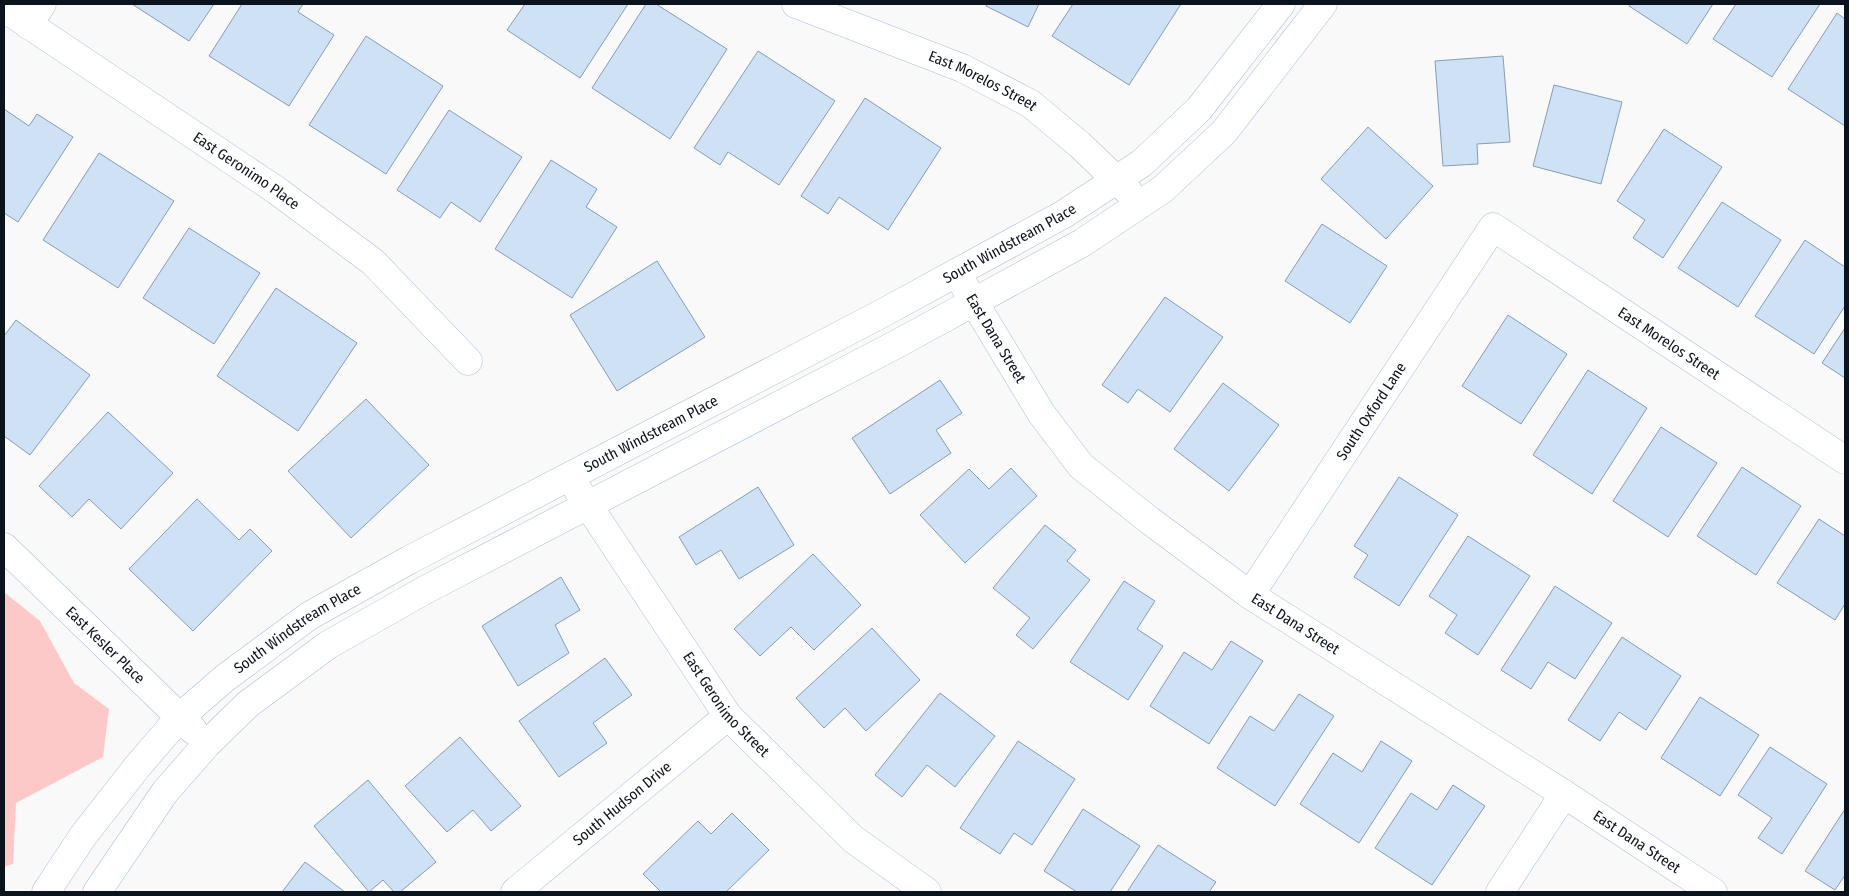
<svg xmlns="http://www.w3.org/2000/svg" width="1849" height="896" viewBox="0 0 1849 896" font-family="'Fira Sans Condensed',sans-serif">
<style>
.green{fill:#fdc9c8}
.building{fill:#cee1f5;stroke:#869db4}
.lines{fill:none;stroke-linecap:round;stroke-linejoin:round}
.minor-casing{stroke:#a7bfd7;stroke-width:29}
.minor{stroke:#fff;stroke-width:28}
.labels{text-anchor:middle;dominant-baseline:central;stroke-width:4.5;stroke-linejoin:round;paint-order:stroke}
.street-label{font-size:15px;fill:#0b131c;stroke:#fff}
</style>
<rect width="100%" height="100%" fill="#f9f9f9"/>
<path class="green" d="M4,592L40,621L74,683L109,709L103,757L16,803L13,864L4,867Z"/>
<g class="building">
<path d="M132,4H214L189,41Z"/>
<path d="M242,4H303L298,12L334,35L289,106L209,56Z"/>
<path d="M525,4H628L580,78L507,30Z"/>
<path d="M646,4H656L727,49L670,139L592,88Z"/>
<path d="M987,4H1039L1028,27L986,6Z"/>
<path d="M1073,4H1181L1129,85L1052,36Z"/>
<path d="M1630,4H1713L1687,44L1629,6Z"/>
<path d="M1736,4H1820L1772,77L1713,39Z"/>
<path d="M1837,13L1845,19V126L1788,89Z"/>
<path d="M366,36L443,86L386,174L309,125Z"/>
<path d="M758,51L835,101L779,185L728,152L720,165L694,148Z"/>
<path d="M1503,56L1510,142L1477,144L1478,164L1443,166L1435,61Z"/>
<path d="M1554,85L1622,102L1601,184L1533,166Z"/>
<path d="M865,98L941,148L888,230L839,197L828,214L801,196Z"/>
<path d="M4,109L29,126L37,114L73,137L18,222L4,213Z"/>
<path d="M449,110L522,157L480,222L451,202L440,218L397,190Z"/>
<path d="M1368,127L1433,186L1386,239L1321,179Z"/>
<path d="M1664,129L1722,167L1663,258L1633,238L1645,220L1617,201Z"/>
<path d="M99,153L174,201L118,288L43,240Z"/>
<path d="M551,160L597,189L586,207L617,227L572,298L495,249Z"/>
<path d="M1722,202L1781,240L1738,307L1678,268Z"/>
<path d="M1322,224L1387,266L1350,323L1285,281Z"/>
<path d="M189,228L260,273L214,344L143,298Z"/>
<path d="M1805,240L1845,267V306L1814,354L1755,316Z"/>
<path d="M657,261L705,337L617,391L570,315Z"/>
<path d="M276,288L357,343L298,431L217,376Z"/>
<path d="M1165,297L1223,337L1170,412L1138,389L1128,403L1102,385Z"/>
<path d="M1508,315L1567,354L1521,424L1462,386Z"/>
<path d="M16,320L90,375L30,455L4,436V336Z"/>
<path d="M1845,328V378L1822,363Z"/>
<path d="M1588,370L1647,408L1592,494L1533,455Z"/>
<path d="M940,380L962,413L936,430L951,453L890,494L852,438Z"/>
<path d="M1223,383L1279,425L1229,491L1174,449Z"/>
<path d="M366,399L429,465L351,538L288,471Z"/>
<path d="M108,412L173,473L121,529L89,499L72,517L39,486Z"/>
<path d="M1661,427L1717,463L1668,537L1613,501Z"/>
<path d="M1742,467L1801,506L1756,575L1697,536Z"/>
<path d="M1011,468L1037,496L965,563L920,515L969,469L989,489Z"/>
<path d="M1399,477L1458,515L1399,606L1354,577L1368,555L1354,546Z"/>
<path d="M758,487L794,545L739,579L721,550L696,565L679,537Z"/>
<path d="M197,499L239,540L250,529L272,551L193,631L129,569Z"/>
<path d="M1819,519L1845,536V604L1835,620L1777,583Z"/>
<path d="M1045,525L1076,550L1067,561L1090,580L1033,649L1016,635L1030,618L993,588Z"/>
<path d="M1468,536L1530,576L1478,655L1445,633L1457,615L1429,596Z"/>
<path d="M813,554L861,605L814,650L791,627L760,656L734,629Z"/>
<path d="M561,577L580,610L555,625L569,653L518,686L482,626Z"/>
<path d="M1124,581L1155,601L1137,629L1163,646L1128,700L1070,662Z"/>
<path d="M1555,586L1612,623L1575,679L1548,662L1531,689L1501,670Z"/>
<path d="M872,628L920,680L866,731L845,708L824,728L796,698Z"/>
<path d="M1622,637L1681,676L1646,730L1619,712L1600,741L1568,720Z"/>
<path d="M1231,641L1263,661L1209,744L1150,706L1184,652L1212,670Z"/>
<path d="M605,658L632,695L593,723L607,743L559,777L519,721Z"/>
<path d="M940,693L995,736L955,787L927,765L902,797L875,775Z"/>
<path d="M1299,694L1334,716L1275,806L1217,768L1250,716L1274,731Z"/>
<path d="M1700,697L1759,735L1720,796L1661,758Z"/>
<path d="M460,737L521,806L491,831L473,810L447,832L405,786Z"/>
<path d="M1018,741L1075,779L1032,845L1014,833L1000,854L960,828Z"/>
<path d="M1381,741L1412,761L1359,843L1300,804L1333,753L1362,772Z"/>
<path d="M1770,747L1827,784L1782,854L1758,838L1772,818L1738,795Z"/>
<path d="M368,780L436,862L400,892H394L383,880L369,892L314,826Z"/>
<path d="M1453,785L1485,806L1432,885L1375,848L1411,793L1437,810Z"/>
<path d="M1083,809L1140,846L1110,892H1077L1044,871Z"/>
<path d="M1845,809V875L1835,890L1805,871Z"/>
<path d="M732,813L769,850L726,892H661L643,874L698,821L711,834Z"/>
<path d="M1158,845L1216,882L1209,892H1127Z"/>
<path d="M305,862L345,892H282Z"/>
</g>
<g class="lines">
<g class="minor-casing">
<g id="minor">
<path id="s1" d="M796,4L962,68L1031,104L1080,145L1128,191"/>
<path id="s2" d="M4,8L276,190L373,262L468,361"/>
<path d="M28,25L42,4"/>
<path id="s3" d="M965,287L1041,413L1081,466L1149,520L1250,595L1564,794L1713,892"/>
<path id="s4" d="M578,490L728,716L853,839L927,892"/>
<path id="s5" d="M4,547L193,730"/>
<path id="s6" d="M1250,595L1493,227L1845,460"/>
<path id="s7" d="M46,892L83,836L137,767L180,717L225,678L309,616L409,560L879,315L1064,214L1142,163L1199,109L1281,4"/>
<path d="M97,892L165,792L207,744L248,704L328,645L425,590L895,345L1082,243L1163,189L1224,132L1323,4"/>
<path id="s8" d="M515,892L728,716"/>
<path d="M1500,892L1564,794"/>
</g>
</g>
<use href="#minor" class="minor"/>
</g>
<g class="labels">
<g class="street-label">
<text stroke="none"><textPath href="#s1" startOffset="202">East Morelos Street</textPath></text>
<text stroke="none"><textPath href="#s2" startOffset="292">East Geronimo Place</textPath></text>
<text stroke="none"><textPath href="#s7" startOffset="1178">South Windstream Place</textPath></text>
<text stroke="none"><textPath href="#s3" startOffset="60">East Dana Street</textPath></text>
<text stroke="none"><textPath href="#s6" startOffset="652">East Morelos Street</textPath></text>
<text stroke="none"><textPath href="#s6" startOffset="220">South Oxford Lane</textPath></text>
<text stroke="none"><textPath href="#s7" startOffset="772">South Windstream Place</textPath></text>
<text stroke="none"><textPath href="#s3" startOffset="480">East Dana Street</textPath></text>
<text stroke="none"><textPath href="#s7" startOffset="368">South Windstream Place</textPath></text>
<text stroke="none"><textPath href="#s5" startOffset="141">East Kesler Place</textPath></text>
<text stroke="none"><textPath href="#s4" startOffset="261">East Geronimo Street</textPath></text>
<text stroke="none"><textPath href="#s8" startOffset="139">South Hudson Drive</textPath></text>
<text stroke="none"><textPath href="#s3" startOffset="885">East Dana Street</textPath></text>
</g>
</g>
<rect width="1849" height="896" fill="none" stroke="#0b131c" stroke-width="10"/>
</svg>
